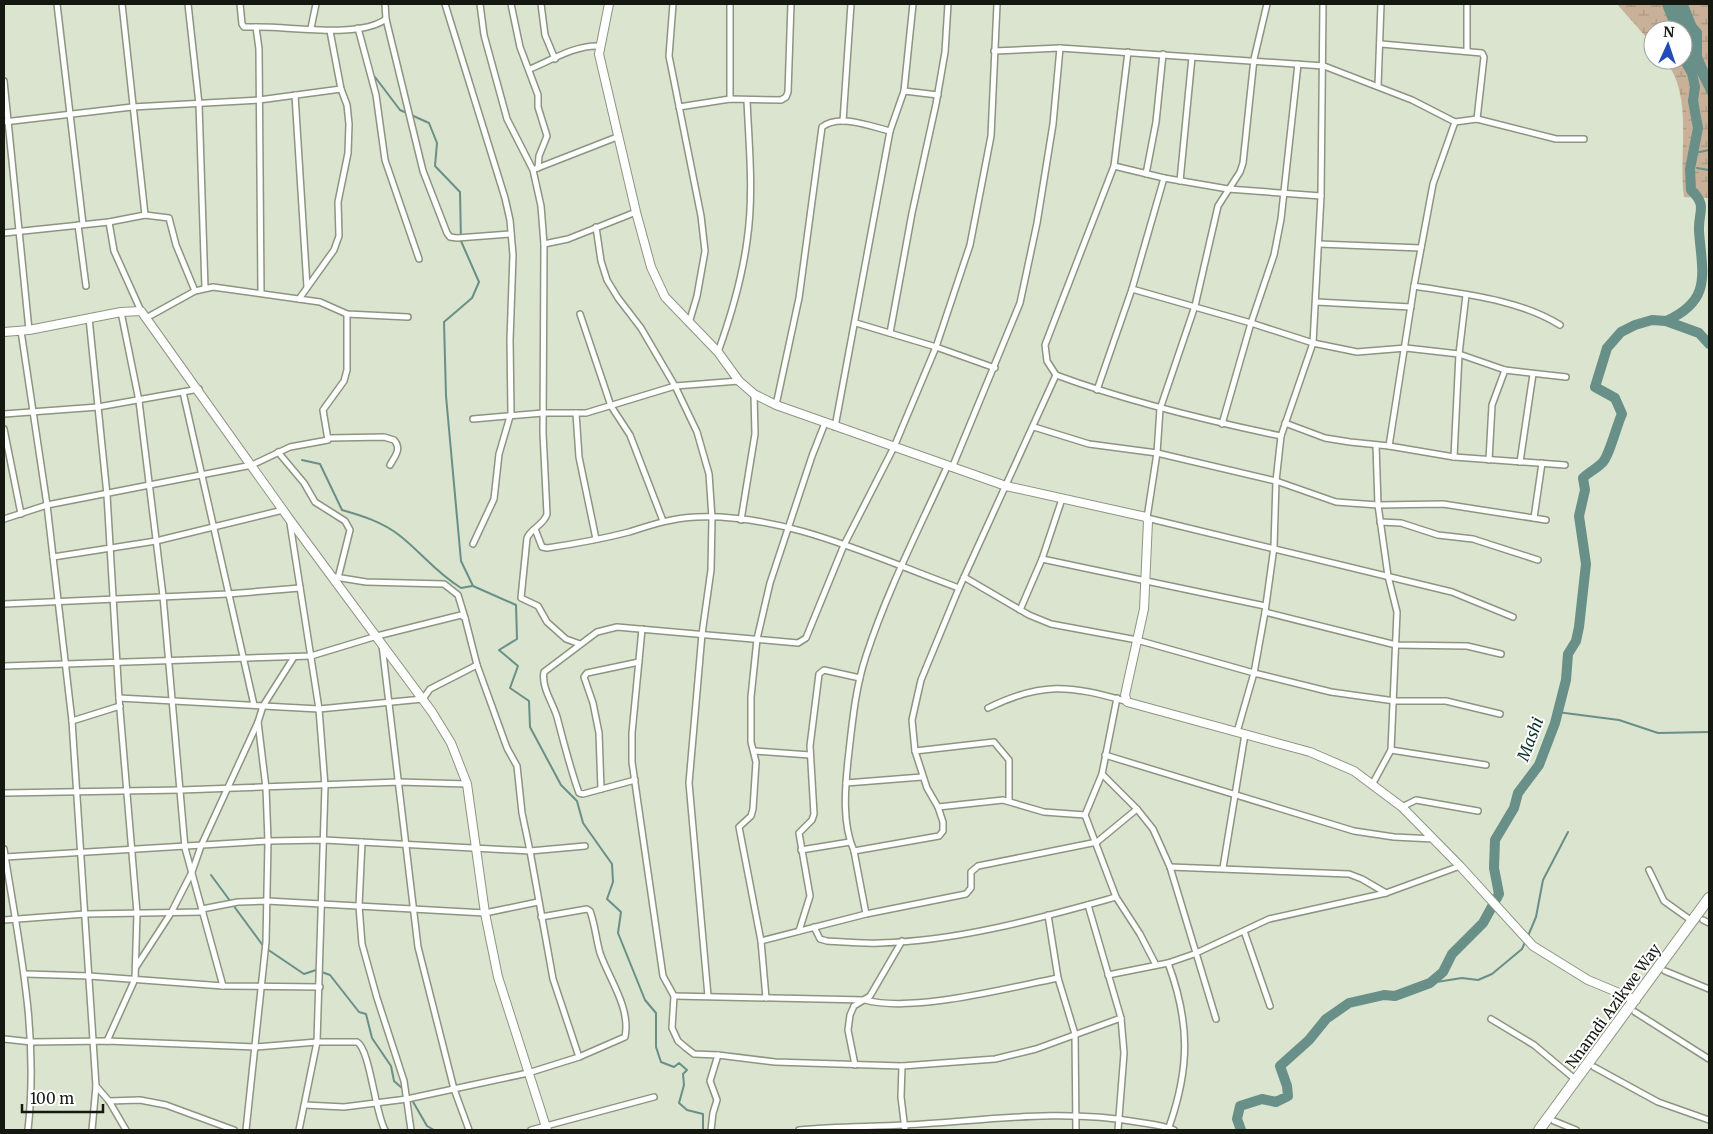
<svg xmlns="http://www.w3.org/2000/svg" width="1713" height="1134" viewBox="0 0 1713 1134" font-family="Merriweather,serif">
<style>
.wetland{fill:url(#wetland-marsh)}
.water{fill:#689088}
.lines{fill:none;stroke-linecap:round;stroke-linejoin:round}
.stream{stroke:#689088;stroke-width:2}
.river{stroke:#689088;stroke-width:10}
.street-casing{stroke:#8c9580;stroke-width:8}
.secondary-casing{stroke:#8c9580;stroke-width:10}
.highway-casing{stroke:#8c9580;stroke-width:12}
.street{stroke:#fff;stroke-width:5}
.secondary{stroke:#fff;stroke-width:8}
.highway{stroke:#fff;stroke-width:10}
.labels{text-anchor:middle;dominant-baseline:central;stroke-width:4;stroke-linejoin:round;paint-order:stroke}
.street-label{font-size:15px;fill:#151810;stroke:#fff}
.water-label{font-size:16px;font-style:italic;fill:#09322c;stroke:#fff}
</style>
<defs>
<pattern id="wetland-marsh" width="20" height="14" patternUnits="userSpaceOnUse" patternTransform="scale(1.25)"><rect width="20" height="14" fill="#c8b198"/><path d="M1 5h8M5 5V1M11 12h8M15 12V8" fill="none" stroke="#ab9882"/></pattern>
</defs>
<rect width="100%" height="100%" fill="#dbe4ce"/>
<path class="wetland" d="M1617,4H1709V198L1684,197C1678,154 1694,96 1665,60H1683V30H1653V45Z"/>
<path class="water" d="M1669,4H1688L1696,24L1702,31V56L1709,72V97L1694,68L1685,58L1683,30Z"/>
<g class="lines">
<g class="stream">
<path d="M375,77L400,110L429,123L437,143L435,166L460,192L461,241L479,282L472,298L444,322L446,396L461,561L473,586L516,605L517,639L499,650L518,666L510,688L529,701L530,727L561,785L577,801L583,823L612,864L613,882L607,899L621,912L618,933L645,1000L656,1013V1047L661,1062L674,1067L679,1063L687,1070L683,1074L684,1085L679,1103L687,1110L703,1114V1130"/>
<path d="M1695,153L1709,150"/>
<path d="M1697,168L1709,170"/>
<path d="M302,460L320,464L342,510C363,516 382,522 399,535C421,552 435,572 461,588L472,586"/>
<path d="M1557,712L1619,720L1658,733L1709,732"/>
<path d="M211,875L264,947L304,974L316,970L330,975L359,1012L366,1014L372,1038L391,1066L394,1081L403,1089"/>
<path d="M1528,936L1536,917L1543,880L1568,832"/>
<path d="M1430,983L1462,978L1478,980L1492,974L1522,949L1525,942"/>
<path d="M412,1100L427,1126L434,1130"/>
</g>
<g class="river">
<path d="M1667,4L1677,30"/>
<path d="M1666,321C1713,300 1702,273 1699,231C1698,211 1708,206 1691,190L1690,169L1698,128L1693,101L1695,87L1692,73L1684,59L1683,51"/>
<path d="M1241,1130L1237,1119L1240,1106L1262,1099L1276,1102L1288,1096L1287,1086L1280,1066L1309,1040L1326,1019L1349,1003L1384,995L1395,996L1430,983L1443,972L1452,954L1483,923L1499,894L1494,868L1495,840L1514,808L1518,793L1539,765L1555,723L1566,680L1568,654L1576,641L1579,627L1586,564L1579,516L1585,490L1583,478C1589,472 1596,469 1602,463C1609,457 1617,424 1622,414L1615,398L1595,387L1607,348L1621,332L1635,325L1652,320L1666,321L1699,333L1709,344"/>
</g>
<g class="street-casing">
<g id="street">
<path d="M57,4L83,224"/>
<path d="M122,4L145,215"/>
<path d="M188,4L199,104L205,288"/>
<path d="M240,4L242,24L244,27H256L259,49L261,293"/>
<path d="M385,4L386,19L423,171L447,233L450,237L457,238L511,234"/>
<path d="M445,4L505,198L510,220L513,255L510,340L511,413L499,454L494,499L473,544"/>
<path d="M480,4L484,35L507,119L533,170L541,206L544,244L543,433L547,514C544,525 531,528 527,538L521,598L538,606L547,622L566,639L580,644"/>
<path d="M511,4L520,47L538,95V107L547,136L539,156L538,168"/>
<path d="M541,4L545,35L555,59"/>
<path d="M673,4L669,56L701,216L705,251L697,296L689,323"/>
<path d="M1267,4L1254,59L1243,163L1240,172L1218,206L1195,306L1160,409L1157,453L1147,518L1452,592L1513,617"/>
<path d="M1467,4V51"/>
<path d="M256,27C290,26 359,39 386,19"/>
<path d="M311,28L316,4"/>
<path d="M358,28L376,95L385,160L419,259"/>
<path d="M1381,44L1482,53L1484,57L1477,119"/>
<path d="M994,51L1060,48L1324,66L1412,100L1455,122L1477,119L1556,139H1584"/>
<path d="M1128,52L1114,166L1045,345L1047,361L1056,375C1129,402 1204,420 1281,436"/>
<path d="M530,69C552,60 575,45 599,46"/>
<path d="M4,81L29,330"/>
<path d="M1378,86L1381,4"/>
<path d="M904,91L938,95"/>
<path d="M295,95L307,287"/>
<path d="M730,99V4"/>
<path d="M679,107L730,99L781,100L786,97L788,92L791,4"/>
<path d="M843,121L851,4"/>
<path d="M4,122L132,107L259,100L341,89"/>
<path d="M1114,166L1164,178L1228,189L1321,196"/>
<path d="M535,169L617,137"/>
<path d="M1146,174L1156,122L1163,54"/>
<path d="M1180,181L1192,57"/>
<path d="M109,222L114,251L141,311"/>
<path d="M78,225L86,286"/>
<path d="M596,227L601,261L607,280L618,298L641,328L675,386L697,432L709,474L712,518L711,570L702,634L689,783L708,996"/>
<path d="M4,233L109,222L145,215L169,218L176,245L195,291"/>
<path d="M544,244L568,239L636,212"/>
<path d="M1319,244L1421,248"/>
<path d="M1414,286C1463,294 1518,299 1560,325"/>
<path d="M1132,289L1251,323L1313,343L1357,352L1406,348L1459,354L1505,370L1566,377"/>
<path d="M299,299L334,250L339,236L338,202L348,153L349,124L347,105L341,89L330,31"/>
<path d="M1316,302L1411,307"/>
<path d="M121,312L139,401L163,596L185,848L223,986"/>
<path d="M580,314L611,406L630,435L663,521"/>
<path d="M148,317L195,291L213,287L320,302L347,314L408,317"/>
<path d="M89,318L107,495L119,698L137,913L135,979L107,1041"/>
<path d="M856,323L936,347L995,368"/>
<path d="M21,331L47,505L72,721L96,1086L92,1130"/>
<path d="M890,333L912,213L936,104L945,52L948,4"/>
<path d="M718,352C731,316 742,278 747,241C754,194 749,147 747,100"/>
<path d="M1097,390L1132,289L1164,178"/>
<path d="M183,392L254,705"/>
<path d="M776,405L799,298L822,127C839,113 872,127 890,131"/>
<path d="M576,413L579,457L596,539"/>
<path d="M4,414L98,407L199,389"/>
<path d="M473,419L543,413H586L675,386L739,381"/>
<path d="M1285,423L1325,438L1350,442L1389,446L1454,457L1565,465"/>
<path d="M1222,424L1251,323L1274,255L1281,219L1298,64"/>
<path d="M835,427L890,131L904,91L913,4"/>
<path d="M1034,427L1089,444L1157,453L1276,481L1336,502L1378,505L1443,504L1546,520"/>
<path d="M4,429L21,514"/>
<path d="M329,438L384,437L394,440C402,449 395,456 390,465"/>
<path d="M1389,446L1414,286L1433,184L1455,122"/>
<path d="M278,452L304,483L315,502L345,521L350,530L338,578"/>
<path d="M1454,457L1459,354L1466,295"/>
<path d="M1489,460L1492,405L1505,370"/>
<path d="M1520,462L1533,374"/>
<path d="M952,468L1020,303L1037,223L1053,124L1060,48"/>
<path d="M1534,518L1542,463"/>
<path d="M4,519L47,505L252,465L290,447L328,440L323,410L344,381L347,370V314"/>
<path d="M741,520L755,434L754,394"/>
<path d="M1380,522L1401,523L1438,535L1473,539L1538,560"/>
<path d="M290,523L319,709L325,786L317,1042L299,1130"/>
<path d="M535,529L542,547L547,548C574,544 602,539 629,532C651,525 672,518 696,517C786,513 876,558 959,588"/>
<path d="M53,557L156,541L283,510"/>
<path d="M1042,559L1265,606"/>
<path d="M335,577L366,582L444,584L458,595L465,618"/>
<path d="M964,577L1029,615L1051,624L1137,640L1254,673L1331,692L1395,701H1446L1500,714"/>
<path d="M4,604L228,594L300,588"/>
<path d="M1020,610L1042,559L1062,499"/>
<path d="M1265,612L1396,645L1467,646L1501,654"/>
<path d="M642,629L632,733V762L663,976L674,996L672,1028L678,1041L685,1047L694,1054L718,1055L775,1062L902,1066L995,1059L1036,1049L1121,1018"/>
<path d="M382,645L418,947L454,1089L469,1130"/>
<path d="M4,666L311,656L377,636L461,615L465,618L477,665L507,748L517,766L522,813L530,851L585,846"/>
<path d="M119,698L319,709L423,699L430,689L477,665"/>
<path d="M1117,698L1102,774L1085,815L1116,897L1140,934L1156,965"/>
<path d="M988,708C1041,682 1069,685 1125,701"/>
<path d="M72,721L120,706"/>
<path d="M1237,732L1254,673L1265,612L1274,547L1276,481L1281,436L1313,343L1321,196L1323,4"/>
<path d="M1391,750L1486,765"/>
<path d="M755,751L810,755"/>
<path d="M915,751L994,742L1009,760V801"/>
<path d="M1105,755L1354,831L1394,837L1434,839"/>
<path d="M1102,774L1137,809L1153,829L1170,867L1216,1019"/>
<path d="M635,780L583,794L579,793C570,768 564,743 557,717C553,703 541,687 544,672L597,632L617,627L798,643L806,638L844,545L894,447L936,347L970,245L991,136L997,4"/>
<path d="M846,783L922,777"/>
<path d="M1373,783L1391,750L1397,612L1388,576L1378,505L1376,445"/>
<path d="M601,789L599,733L593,703L584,677L587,673L639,662"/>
<path d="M4,793L181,790L399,782L467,784"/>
<path d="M938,807L1003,800L1044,812L1085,815"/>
<path d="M1402,807L1416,800L1478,811"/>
<path d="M362,842L359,906L362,944L377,998L404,1081L411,1130"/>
<path d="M4,849C19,946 39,1031 28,1130"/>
<path d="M801,850L850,842"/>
<path d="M854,851L939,836L943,831V822L938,807L927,788L915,751L912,720L921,680L959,588L1056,375"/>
<path d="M5,857L268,841L324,840L530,851L553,979L579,1057"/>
<path d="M1170,867L1349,874L1362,879L1386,893"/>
<path d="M1223,868L1245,734"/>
<path d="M1649,870L1664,901L1692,921"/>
<path d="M1088,905L1121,1018L1124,1053L1118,1130"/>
<path d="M202,909L238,902L267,901L485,913L538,902"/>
<path d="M866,914L854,851C842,824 845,789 848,760C852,726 855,689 866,656C887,591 919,529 947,467"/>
<path d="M1048,915L1058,978L1075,1034L1076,1130"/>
<path d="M4,920L85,914L203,912"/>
<path d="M1703,920L1709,923"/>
<path d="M814,927L820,939L827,941C844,942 863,944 880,943C960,941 1040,918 1116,897"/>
<path d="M799,931L810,896L799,833L812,820L814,814L810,746L819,674L824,670L860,678"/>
<path d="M1244,931L1270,1006"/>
<path d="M761,941L866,914L966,894L971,888V872L978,866L1097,842L1137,809"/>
<path d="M1168,963C1190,1022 1190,1068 1169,1127"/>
<path d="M136,967L171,913L192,872L201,846L258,722L263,706L294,657"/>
<path d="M1665,971L1709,989"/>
<path d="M26,974L89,976L223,986L320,987"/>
<path d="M1108,975L1168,963L1194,954L1269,919L1386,893L1460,866"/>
<path d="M674,996L865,1000C913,1013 1007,988 1058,978"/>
<path d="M766,998L761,941L739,827L751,816L753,809L756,762L751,742V697L757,639L770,583L812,456L825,423"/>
<path d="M1635,1012L1709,1059"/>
<path d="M1491,1019L1534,1045L1576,1080"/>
<path d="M4,1039L32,1042L107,1041L256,1047L317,1042H357C370,1049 375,1113 385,1130"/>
<path d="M855,1065L848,1030L850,1015L854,1006L870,996L902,941"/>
<path d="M902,1066L901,1097L905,1130"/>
<path d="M1594,1067L1658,1102L1709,1120"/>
<path d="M96,1086L109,1101L126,1130"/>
<path d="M109,1101L140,1100L166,1105L234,1130"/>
<path d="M305,1105L344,1107L407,1099L528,1073L579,1057L625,1037C631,1008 609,979 600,953C596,939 595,924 590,911L587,909L541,917"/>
<path d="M1554,1121L1576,1130"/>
<path d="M246,1130L266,942L268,841L266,788L258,722"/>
<path d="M531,1130L654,1097"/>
<path d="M711,1130L713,1113L717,1100L710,1081L718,1055"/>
<path d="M799,1130C835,1126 870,1127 906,1125C983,1121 1060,1108 1137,1122C1149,1124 1163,1125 1174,1130"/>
</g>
</g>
<g class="secondary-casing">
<g id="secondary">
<path d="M609,4L599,54L636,212L651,267L665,297L718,352L739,381L754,394L776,405L1006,486L1146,517L1148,521L1144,609L1125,695L1127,702L1310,752L1354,771L1402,807L1460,866L1533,946L1588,980L1636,1000"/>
<path d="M4,332L29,330L121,312L141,311L290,520L432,712L451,743L467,784L485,913L498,977L547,1130"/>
</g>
</g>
<g class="highway-casing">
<path id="highway" d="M1539,1130L1709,898"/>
</g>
<use href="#street" class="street"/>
<use href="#secondary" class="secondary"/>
<use href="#highway" class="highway"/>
</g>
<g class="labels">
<g class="street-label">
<text transform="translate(1613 1006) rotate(-54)">Nnamdi Azikwe Way</text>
</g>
<g class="water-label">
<text transform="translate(1530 739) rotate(-69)">Mashi</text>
</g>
</g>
<rect width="1713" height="1134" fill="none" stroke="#151810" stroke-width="10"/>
<g transform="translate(1668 45) rotate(3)"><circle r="24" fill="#ffffff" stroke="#a1a39f"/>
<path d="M0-4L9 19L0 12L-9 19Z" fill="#224bb9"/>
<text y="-8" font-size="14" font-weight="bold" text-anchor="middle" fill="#151810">N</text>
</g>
<path d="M22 1104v8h81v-8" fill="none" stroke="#151810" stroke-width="2.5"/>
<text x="30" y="1104" font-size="15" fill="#151810" stroke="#ffffff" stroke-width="4" paint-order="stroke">100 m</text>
</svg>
